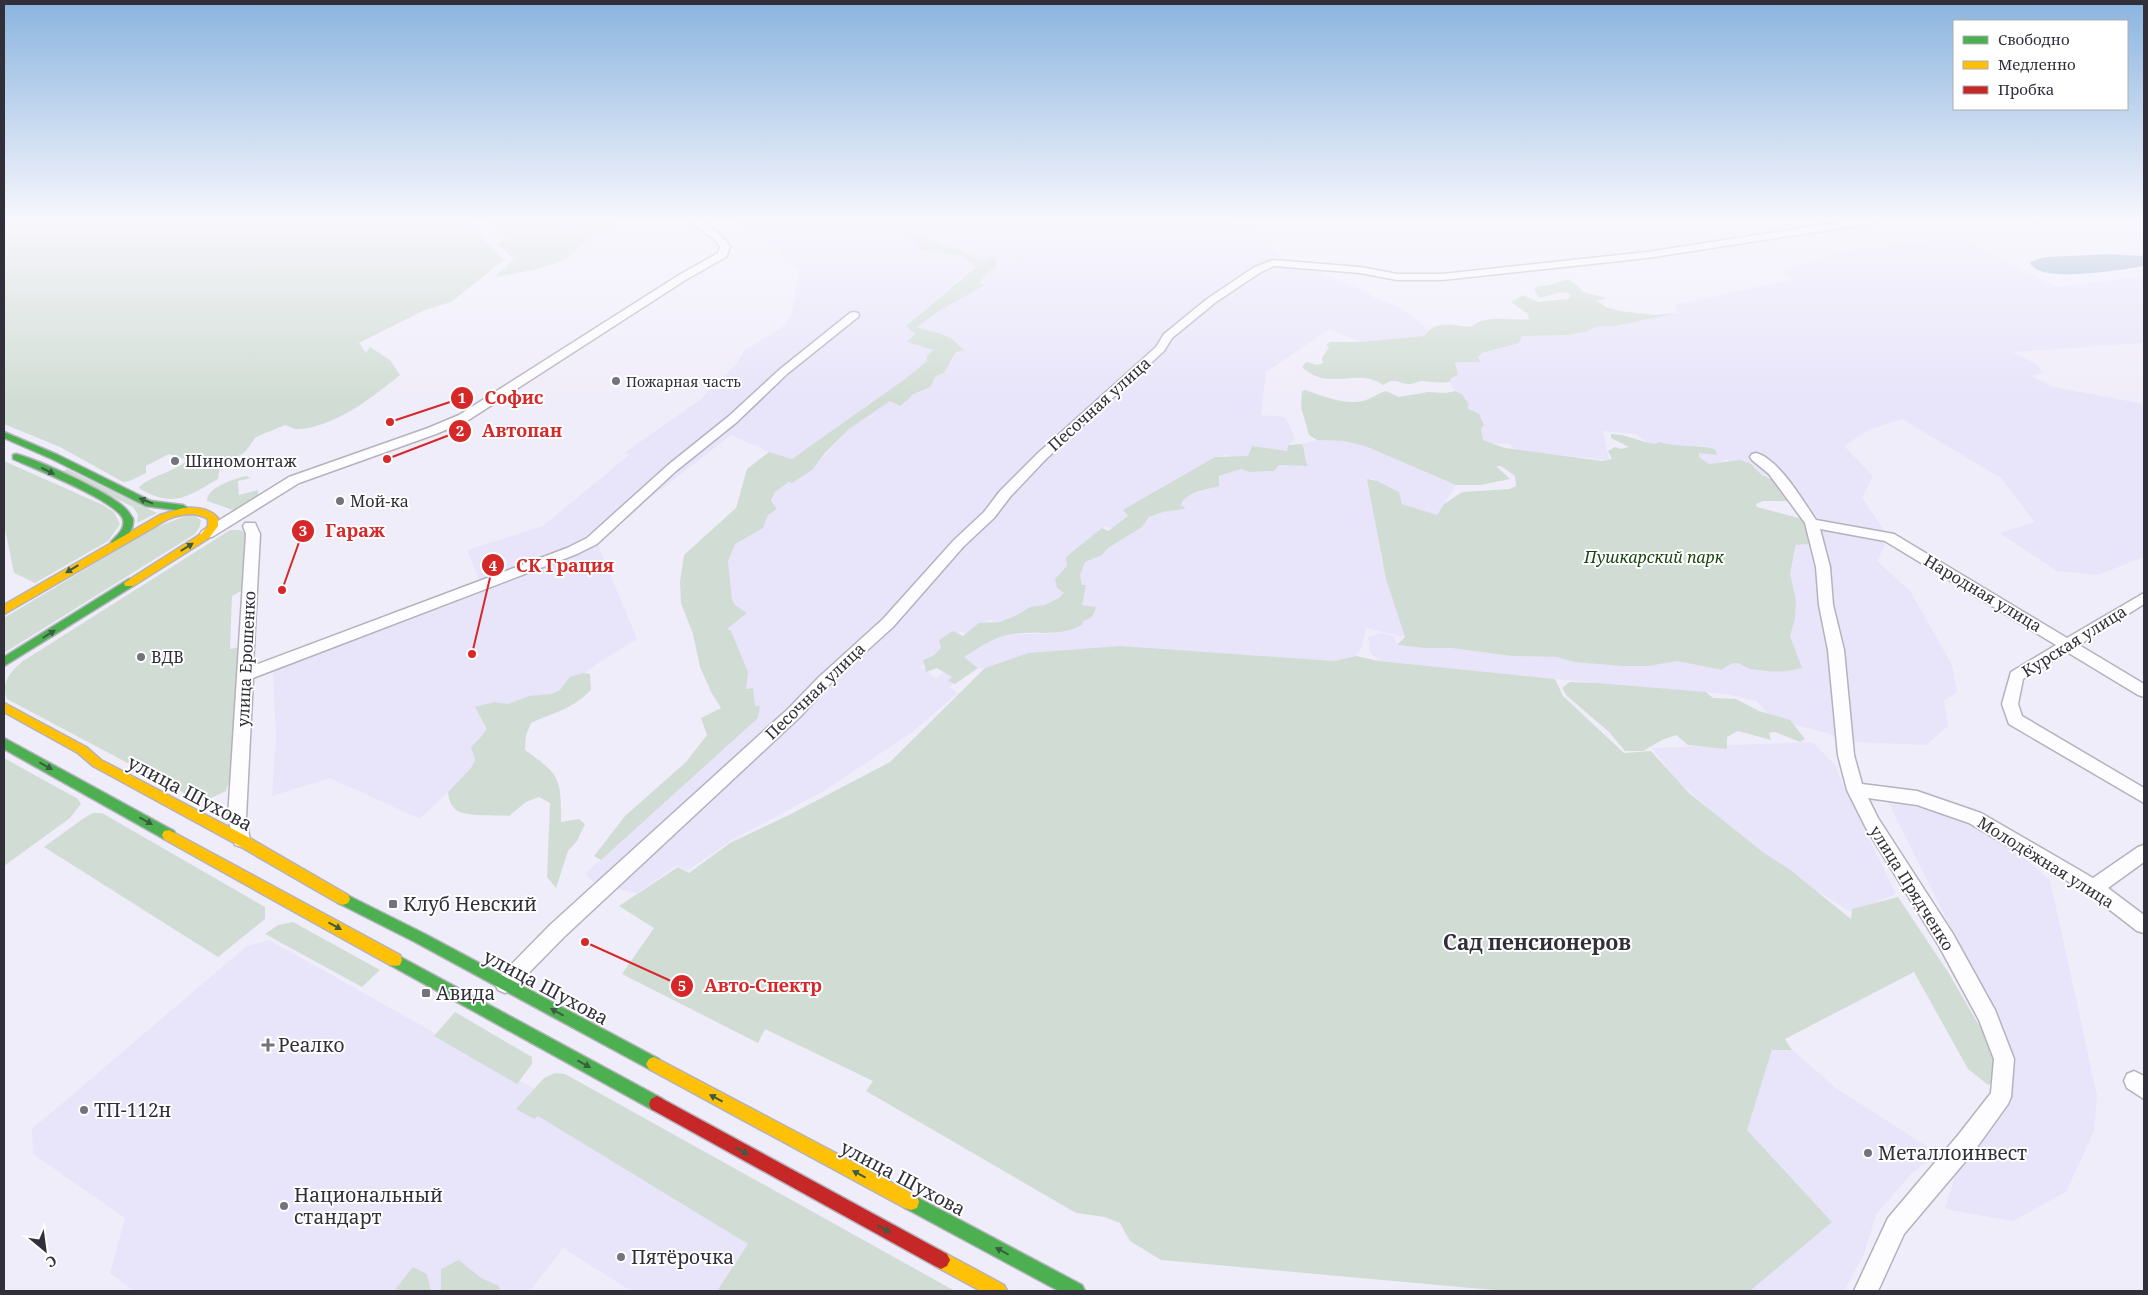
<svg xmlns="http://www.w3.org/2000/svg" width="2148" height="1295" viewBox="0 0 2148 1295" font-family="'Noto Serif',serif">
<style>
.built{fill:#e8e4fa}
.green{fill:#d1ddd4}
.water{fill:#9db4d1}
.lines{fill:none;stroke-linecap:round;stroke-linejoin:round}
.street-casing{stroke:#b4b2bc;stroke-width:3}
.fast-casing{stroke:#b4b2bc;stroke-width:3}
.slow-casing{stroke:#b4b2bc;stroke-width:3}
.jam-casing{stroke:#b4b2bc;stroke-width:3}
.street{fill:#fdfcfe;fill-rule:evenodd}
.fast{fill:#4caf50;fill-rule:evenodd}
.slow{fill:#ffc107;fill-rule:evenodd}
.jam{fill:#c62828;fill-rule:evenodd}
.oneway{fill:#3a5c42}
.poi-dot{fill:#74727d;stroke:#fff;stroke-width:2}
.labels{text-anchor:middle;dominant-baseline:central;stroke-width:4;stroke-linejoin:round;paint-order:stroke}
.far-poi-label{font-size:14px;fill:#312f3a;stroke:#fff;text-anchor:start}
.street-label{font-size:16px;fill:#312f3a;stroke:#fff}
.poi-label{font-size:16px;fill:#312f3a;stroke:#fff;text-anchor:start}
.park-label{font-size:16px;font-style:italic;fill:#184711;stroke:#fff}
.near-street-label{font-size:19px;fill:#312f3a;stroke:#fff}
.near-poi-label{font-size:19px;fill:#312f3a;stroke:#fff;text-anchor:start}
.near-neighbourhood-label{font-size:21px;font-weight:bold;fill:#312f3a;stroke:#fff}
.leader{fill:none;stroke:#d62828;stroke-width:2}
.callout-dot{fill:#d62828;stroke:#fff;stroke-width:2}
.mark-label{font-size:15px;text-anchor:middle;font-weight:bold;fill:#fff}
.callout-label{font-size:18px;text-anchor:middle;font-weight:bold;fill:#d62828;stroke:#fff;stroke-width:4;stroke-linejoin:round;paint-order:stroke}
</style>
<rect width="100%" height="100%" fill="#f0edfa"/>
<g class="built">
<path d="M553,220H589L570,231L552,225Z"/>
<path d="M730,220H901L909,225L905,229L908,234L921,250L962,256L976,267L971,269L906,326L915,334L908,342L934,350L927,361L905,379L792,459L769,452L731,435L591,544L598,545L637,639L598,663L511,731L420,819L330,778L272,796L276,738L273,672L325,646L474,589L480,581L467,550L543,526L629,455L624,453L700,400L737,363L744,351L787,324L792,311L799,268L785,263L780,255L779,249Z"/>
<path d="M921,220H1229L1265,235L1276,251L1295,267L1309,268L1361,289L1380,301L1398,306L1428,329L1424,336L1361,342L1330,329L1266,372L1261,415L1285,417L1295,438L1288,445L1287,451L1252,446L1248,456L1232,457L1225,454L1127,509L1132,516L1114,529L1105,526L1096,533L1104,536L1075,568L1056,585L1072,596L1002,627L990,619L971,637L961,631L941,646L948,651L926,661L920,667L936,678L944,672L958,680L950,687L958,693L911,733L824,791L734,839L687,871L677,865L637,893L596,884L585,874L758,718L760,706L755,707L753,688L746,689L727,629L735,605L732,599L728,561L735,544L762,528L768,515L777,509L771,502L775,492L812,469L849,429L863,419L890,401L930,387L936,376L944,373L957,352L964,350L958,347L955,341L932,331L917,327L939,311L984,285L979,283L986,274L998,265L992,256L981,261L957,248L951,250L906,229L924,222Z"/>
<path d="M1963,239L2057,287L2144,276V343L2013,352L2036,364L2043,372L2032,376L2054,387L2144,404V557L2098,575L2057,571L2000,533L2035,522L2001,478L1902,419L1868,430L1844,446L1873,476L1862,498L1889,537L1877,561L1910,591L1952,665L1957,693L1944,700L1948,726L1926,745L1855,742L1816,730L1774,721L1757,701L1725,694L1555,679L1379,661L1370,652L1368,637L1381,633L1394,636L1397,645L1401,646L1451,648L1512,656L1556,657L1574,662L1621,666H1649L1677,661L1722,670L1729,664L1737,663L1749,668L1766,672L1794,650L1790,636L1795,619L1796,599L1790,574L1797,545L1810,544L1809,523L1776,481L1763,475L1751,464L1726,460L1716,464H1709L1699,457V452L1706,453V446L1692,447L1650,444L1636,434L1603,431L1609,460L1527,452L1514,449L1510,444L1492,443L1483,440L1481,435V420L1479,414L1467,408L1462,394L1455,391L1450,382L1451,378L1457,374L1455,362H1479L1478,357L1482,353L1508,346L1522,336L1569,335L1585,332L1598,326H1615L1678,313L1675,305L1791,280L1782,270L1851,249Z"/>
<path d="M1317,440L1344,441L1365,446L1456,485L1437,515L1402,504L1399,492L1370,478L1381,558L1405,637L1366,628L1362,647L1356,656L1334,661L1028,653L985,668H978L964,657L995,639L1013,634H1049L1090,619L1095,607L1082,605L1086,585H1082L1080,576L1085,562L1102,555L1108,548L1142,527L1149,517L1163,512L1184,509L1181,506V502L1187,496L1219,486V476L1241,469L1249,472L1274,471L1279,465L1308,466L1302,444Z"/>
<path d="M1812,742L1835,765L1844,787L1896,894L1851,912L1763,858L1674,777L1652,748Z"/>
<path d="M1887,799L1971,823L1994,832L2050,880L2097,1095L2094,1131L2066,1192L2013,1221L1945,1209L1958,1165L1979,1147L2005,1109L2010,1062L1979,985Z"/>
<path d="M269,940L774,1223L745,1291H631L563,1248L530,1291H134L110,1273L125,1218L33,1154L32,1129L247,946Z"/>
<path d="M1772,1050H1792L1836,1088L1937,1153L1910,1175L1877,1213L1863,1256L1844,1291H1750L1832,1222L1747,1130Z"/>
</g>
<g class="green">
<path d="M4,220H464L504,260L451,302L425,310L359,343L366,353L370,347L390,360L400,375C373,397 336,426 300,429C295,430 289,426 285,425L256,437L245,452L220,467L218,479C187,497 174,508 140,489L139,487C154,474 174,472 188,460L169,454L146,466V473L130,481L123,482L60,447L4,424Z"/>
<path d="M488,220H553V225L570,231L589,220H624L580,245C568,268 518,272 495,277L514,259L497,243L507,240Z"/>
<path d="M901,220H921L924,222L906,229L951,249L957,248L981,261L992,256L998,265L986,274L979,283L985,285L939,311L917,327C928,331 942,333 952,339C957,343 959,347 965,350L956,352L944,373L936,376L930,387L911,395L912,396L900,406L890,401L849,429L825,453L812,470L792,483L789,482L775,492L771,501L777,509L768,515L763,528L735,544L728,561L732,599L735,605L747,613L727,629L731,631L748,672L746,689L753,688L755,706H760L758,718L601,860L594,856L625,816L686,762L707,735L701,718L721,708L711,692L700,667L693,634L681,603L680,582L684,555L736,508L747,469L769,452L792,459L905,379L927,361V356L933,350L907,342L915,334L906,326L976,267L962,256L921,250L905,229L909,225Z"/>
<path d="M1568,279L1577,285L1583,292L1607,298L1597,301L1606,307L1620,311L1655,315L1678,313L1615,326H1599L1585,332L1568,335L1522,336L1519,343L1482,353L1478,357L1480,362H1455L1458,375L1451,378L1450,382C1440,383 1431,382 1422,381C1418,381 1414,384 1410,384C1397,384 1397,376 1383,385C1358,366 1329,393 1302,367L1306,362L1317,365L1323,363L1322,358L1329,347L1326,345L1330,342H1361L1424,336C1435,319 1454,326 1471,327C1487,314 1509,321 1529,319L1528,314L1511,302L1523,295L1538,302L1568,299L1571,295C1561,289 1551,296 1540,298L1534,290L1536,287L1550,285Z"/>
<path d="M1305,390C1323,396 1343,405 1363,401C1371,399 1378,393 1386,391L1399,397L1428,392L1446,393L1455,391L1462,394L1469,405L1467,408L1479,414L1484,425L1481,429L1483,440L1505,448L1602,461L1612,459L1608,451L1615,447L1621,449L1629,447L1611,438V434C1627,434 1642,443 1657,444L1658,442C1679,448 1697,444 1715,449L1717,455L1699,453V457L1709,464L1740,460L1751,464L1762,475L1776,481L1789,501H1763L1756,504L1757,507L1799,518L1809,524L1812,537L1810,544L1796,545L1790,574L1796,599L1795,619L1790,636L1802,668C1785,673 1768,672 1751,669C1746,668 1741,663 1736,663C1730,663 1726,667 1722,670L1677,661L1649,666H1621L1574,662L1556,657L1512,656L1451,648H1426L1397,645L1405,637L1386,579L1367,479L1377,481L1399,492L1402,504L1437,515L1444,504L1462,492L1509,489L1516,486L1515,476L1501,466H1496L1510,479L1481,485H1456L1365,446L1344,441L1317,440L1309,435L1301,407L1302,391Z"/>
<path d="M1302,444C1305,450 1304,458 1308,466L1279,465L1274,471L1249,472L1241,469L1219,476V486C1207,490 1183,492 1181,506L1185,507L1184,509L1163,512L1149,517L1142,527L1108,548L1102,555L1085,562L1080,576L1082,585H1086L1082,605L1096,607C1094,615 1092,619 1083,621L1082,625C1056,638 1039,630 1013,634C995,636 979,648 964,657L978,668L955,684L948,681L952,677L937,668L926,672L923,660L933,656L941,648L939,640L953,631L963,636L979,623L1000,622L1015,616L1030,607L1045,605L1059,598L1064,593L1057,588L1055,579L1067,566L1066,557L1102,528L1108,531L1128,516L1123,510L1215,457L1248,456L1252,446L1287,451L1288,445Z"/>
<path d="M4,461L103,505L114,512L120,524L108,541L35,583L14,573L4,524Z"/>
<path d="M67,469L157,513L137,523L138,515L133,507L62,472Z"/>
<path d="M246,476L251,478L238,481L239,495L258,490V496L253,501L236,511L207,501C207,487 234,479 246,476Z"/>
<path d="M186,516H195L201,520L200,526L195,534L4,653V618L154,528Z"/>
<path d="M230,530H240L245,533L247,540L243,590L232,596L230,649L240,647L229,781L226,791L207,800L199,801L7,699C0,683 11,671 23,661Z"/>
<path d="M1120,646L1334,661L1356,656L1379,661L1555,679L1563,696L1624,753L1651,751L1689,793L1764,853L1789,869L1851,919L1852,909L1898,897L1948,972L1991,1046L1997,1067L1994,1081L1988,1085L1968,1069L1914,972L1785,1039L1792,1050H1772L1747,1130L1832,1222L1750,1291H1504L1161,1260L1130,1241L1120,1223L1104,1217L1076,1213L866,1091L873,1081L765,1029L758,1043L622,974L654,928L619,906L678,867L689,873L730,843L789,815L890,762L985,668L1028,653Z"/>
<path d="M583,673L590,674L591,690C570,711 556,711 531,723L526,735L525,750C533,756 541,761 548,768C563,780 561,804 561,822L579,819L585,824L577,841L568,851L556,888L547,877L550,803L539,797L526,802L509,816C497,815 465,817 456,810C450,805 449,799 448,792L471,768L475,760L471,747L480,738L487,729L475,707L494,702L508,704L529,696L551,694L559,691L570,677Z"/>
<path d="M1570,682L1598,683L1706,692L1713,698L1736,699L1759,711L1790,720L1805,739L1800,742L1775,732L1769,733L1771,740L1738,731L1727,737V749L1688,745L1676,735L1662,740L1643,751H1625L1609,732L1567,696L1562,688Z"/>
<path d="M4,758L78,799L81,804L70,818L4,866Z"/>
<path d="M93,813H102L265,907V919L218,957L44,847L84,818Z"/>
<path d="M293,922L380,970L362,987L265,934L278,925Z"/>
<path d="M455,1012L532,1057V1064L517,1084L434,1036Z"/>
<path d="M555,1073L565,1074L955,1291H717L748,1244L538,1116L534,1119L516,1109L544,1078Z"/>
<path d="M459,1260L481,1278L499,1286L500,1291H441V1269Z"/>
<path d="M413,1267L427,1274L431,1291H394Z"/>
</g>
<path class="water" d="M2109,254L2144,256V266C2126,269 2035,285 2030,262L2045,257Z"/>
<g class="lines">
<g class="street-casing">
<g id="street">
<path d="M687,220C705,220 720,232 730,247L726,257L687,279L467,421L436,434L299,483L212,537H202L200,534L202,531L289,477L428,428L459,415L679,275L718,253L720,247L715,240Z"/>
<path d="M1854,220H1879L1874,223L1647,258L1442,280H1397L1360,273L1274,266L1261,272L1216,302L1172,338L1164,351L1046,459L1010,497L994,518L964,546L893,627L829,685L800,717L564,937L512,990L505,993L498,990L495,984L498,978L550,925L788,709L819,677L883,619L954,540L984,512L1000,491L1038,453L1156,347L1164,334L1207,299L1253,268L1273,260L1360,267L1397,274H1442L1647,252Z"/>
<path d="M854,312L858,313L859,315L858,317L787,374L737,422L676,471L597,544L577,554L253,678L246,818L250,840L247,845L241,847L235,845L228,818L246,534L243,526L245,523H255L260,534L253,666L567,548L587,538L668,465L729,416L779,370L850,313Z"/>
<path d="M1756,453C1779,459 1803,501 1816,520L1894,534L2067,638L2144,593V604L2079,645L2144,684V697L2138,695L2067,652L2023,679L2018,704L2022,716L2144,788V803L2009,724L2002,704L2011,672L2056,645L1885,541L1820,529L1830,567L1833,605L1844,650L1854,755L1862,784L1917,791L1981,813L2093,878L2138,847L2144,845V862L2108,888L2144,915V933L2137,931L2088,893L1969,823L1917,805L1868,798L1878,818L1953,934L1995,1010L2014,1059L2011,1097L2008,1104L1975,1150L1904,1234L1878,1291H1854L1888,1218L1959,1134L1991,1093L1994,1059L1979,1020L1939,946L1866,828L1847,790L1838,755L1828,650L1819,605L1816,567L1805,523L1769,474L1752,460L1750,457L1752,454Z"/>
<path d="M2134,1071L2144,1076V1099L2127,1088L2124,1081L2127,1074Z"/>
</g>
</g>
<g class="fast-casing">
<g id="fast">
<path d="M4,432L58,455L151,501L183,505L188,508L183,511L146,506L52,459L4,438Z"/>
<path d="M16,454C39,460 111,493 126,509C129,512 131,516 133,519C134,530 127,537 120,544H112L111,542C116,536 126,529 123,519C117,501 33,468 13,459V455Z"/>
<path d="M129,579L133,580L134,583L133,586L4,666V657Z"/>
<path d="M4,738L174,831L176,835L174,839L169,840L164,839L4,749Z"/>
<path d="M343,893L425,934L659,1059L662,1064L659,1069L654,1071L649,1069L415,942L338,903L336,899L338,895Z"/>
<path d="M395,954L663,1099L665,1104L663,1109L657,1112L651,1109L390,965L388,960L390,955Z"/>
<path d="M911,1194L1082,1285L1085,1291H1059L905,1208L903,1202L905,1196Z"/>
</g>
</g>
<g class="slow-casing">
<g id="slow">
<path d="M183,508C196,507 209,508 218,518V526L209,538L133,586H125L124,583L201,534L208,526V519C195,511 181,514 168,519L4,614V605L160,515Z"/>
<path d="M4,703L86,747L101,760L246,836L348,895L350,899L348,903L343,905L338,903L236,844L93,766L78,753L4,712Z"/>
<path d="M169,830L400,955L402,960L400,965L395,966L390,965L164,839L162,835L164,831Z"/>
<path d="M654,1057L917,1196L919,1202L917,1208L911,1210L905,1208L649,1069L646,1064L649,1059Z"/>
<path d="M941,1251L1004,1285L1007,1291H981L935,1266L932,1260L935,1254Z"/>
</g>
</g>
<g class="jam-casing">
<path id="jam" d="M657,1096L947,1254L950,1260L947,1266L941,1269L935,1266L651,1109L649,1104L651,1099Z"/>
</g>
<use href="#street" class="street"/>
<use href="#fast" class="fast"/>
<use href="#slow" class="slow"/>
<use href="#jam" class="jam"/>
</g>
<defs><path id="oneway-solid" d="M-6-.8H1V-3.2L6.5 0L1 3.2V.8H-6Z" transform="scale(1.25)"/></defs>
<g class="oneway">
<use href="#oneway-solid" transform="translate(48 471) rotate(26)"/>
<use href="#oneway-solid" transform="translate(146 501) rotate(-159)"/>
<use href="#oneway-solid" transform="translate(187 547) rotate(-32)"/>
<use href="#oneway-solid" transform="translate(72 569) rotate(149)"/>
<use href="#oneway-solid" transform="translate(49 634) rotate(-32)"/>
<use href="#oneway-solid" transform="translate(46 766) rotate(29)"/>
<use href="#oneway-solid" transform="translate(146 821) rotate(29)"/>
<use href="#oneway-solid" transform="translate(335 926) rotate(29)"/>
<use href="#oneway-solid" transform="translate(557 1012) rotate(-151)"/>
<use href="#oneway-solid" transform="translate(584 1064) rotate(29)"/>
<use href="#oneway-solid" transform="translate(716 1098) rotate(-152)"/>
<use href="#oneway-solid" transform="translate(742 1151) rotate(29)"/>
<use href="#oneway-solid" transform="translate(859 1174) rotate(-152)"/>
<use href="#oneway-solid" transform="translate(884 1229) rotate(29)"/>
<use href="#oneway-solid" transform="translate(1002 1251) rotate(-152)"/>
</g>
<linearGradient id="sky" x2="0" y2="1"><stop stop-color="#8ab4df"/><stop offset="0.55" stop-color="#f8f7fd"/><stop offset="1" stop-color="#f8f7fd" stop-opacity="0"/></linearGradient>
<rect width="2148" height="401" fill="url(#sky)"/>
<g class="poi-dot">
<circle cx="616" cy="381" r="5"/>
<circle cx="175" cy="461" r="5"/>
<circle cx="340" cy="501" r="5"/>
<circle cx="141" cy="657" r="5"/>
<rect x="388" y="899" width="10" height="10" rx="2.5"/>
<rect x="421" y="988" width="10" height="10" rx="2.5"/>
<path d="M265.5 1037.5h5v5h5v5h-5v5h-5v-5h-5v-5h5z"/>
<circle cx="84" cy="1110" r="5"/>
<circle cx="1868" cy="1153" r="5"/>
<circle cx="284" cy="1206" r="5"/>
<circle cx="621" cy="1257" r="5"/>
</g>
<g class="labels">
<g class="far-poi-label">
<text x="626" y="381">Пожарная часть</text>
</g>
<g class="street-label">
<text transform="translate(1099 404) rotate(-42)">Песочная улица</text>
<text transform="translate(1983 593) rotate(31)">Народная улица</text>
<text transform="translate(2074 641) rotate(-32)">Курская улица</text>
<text transform="translate(246 659) rotate(-87)">улица Ерошенко</text>
<text transform="translate(815 691) rotate(-44)">Песочная улица</text>
<text transform="translate(2046 862) rotate(32)">Молодёжная улица</text>
<text transform="translate(1912 888) rotate(58)">улица Прядченко</text>
</g>
<g class="poi-label">
<text x="185" y="461">Шиномонтаж</text>
<text x="350" y="501">Мой-ка</text>
<text x="151" y="657">ВДВ</text>
</g>
<g class="park-label">
<text x="1654" y="557">Пушкарский парк</text>
</g>
<g class="near-street-label">
<text transform="translate(190 793) rotate(28)">улица Шухова</text>
<text transform="translate(546 987) rotate(28)">улица Шухова</text>
<text transform="translate(903 1178) rotate(28)">улица Шухова</text>
</g>
<g class="near-poi-label">
<text x="403" y="904">Клуб Невский</text>
<text x="436" y="993">Авида</text>
<text x="278" y="1045">Реалко</text>
<text x="94" y="1110">ТП-112н</text>
<text x="1878" y="1153">Металлоинвест</text>
<text x="294" y="1195">Национальный<tspan x="294" dy="22">стандарт</tspan></text>
<text x="631" y="1257">Пятёрочка</text>
</g>
<g class="near-neighbourhood-label">
<text x="1537" y="942">Сад пенсионеров</text>
</g>
</g>
<path class="leader" d="M390 422L462 398M387 459L460 431M282 590L303 531M472 654L493 565M585 942L682 986"/>
<g class="callout-dot">
<circle cx="390" cy="422" r="5"/>
<circle cx="387" cy="459" r="5"/>
<circle cx="282" cy="590" r="5"/>
<circle cx="472" cy="654" r="5"/>
<circle cx="585" cy="942" r="5"/>
<circle cx="462" cy="398" r="12"/>
<circle cx="460" cy="431" r="12"/>
<circle cx="303" cy="531" r="12"/>
<circle cx="493" cy="565" r="12"/>
<circle cx="682" cy="986" r="12"/>
</g>
<g class="mark-label">
<text x="462" y="403">1</text>
<text x="460" y="436">2</text>
<text x="303" y="536">3</text>
<text x="493" y="571">4</text>
<text x="682" y="991">5</text>
</g>
<g class="callout-label">
<text x="514" y="404">Софис</text>
<text x="522" y="437">Автопан</text>
<text x="355" y="537">Гараж</text>
<text x="565" y="572">СК Грация</text>
<text x="763" y="992">Авто-Спектр</text>
</g>
<rect width="2148" height="1295" fill="none" stroke="#312f3a" stroke-width="10"/>
<rect x="1953" y="20" width="175" height="90" fill="#ffffff" stroke="#adacb0"/>
<rect x="1963" y="36" width="25" height="8" fill="#4caf50" stroke="#adacb0"/>
<text x="1998" y="45" font-size="15" fill="#312f3a">Свободно</text>
<rect x="1963" y="61" width="25" height="8" fill="#ffc107" stroke="#adacb0"/>
<text x="1998" y="70" font-size="15" fill="#312f3a">Медленно</text>
<rect x="1963" y="86" width="25" height="8" fill="#c62828" stroke="#adacb0"/>
<text x="1998" y="95" font-size="15" fill="#312f3a">Пробка</text>
<g transform="translate(45 1250) rotate(151)" stroke="#ffffff" stroke-width="4" paint-order="stroke">
<path d="M0-4L9 19L0 12L-9 19Z" fill="#312f3a"/>
<text y="-8" font-size="14" font-weight="bold" text-anchor="middle" fill="#312f3a">С</text>
</g>
</svg>
